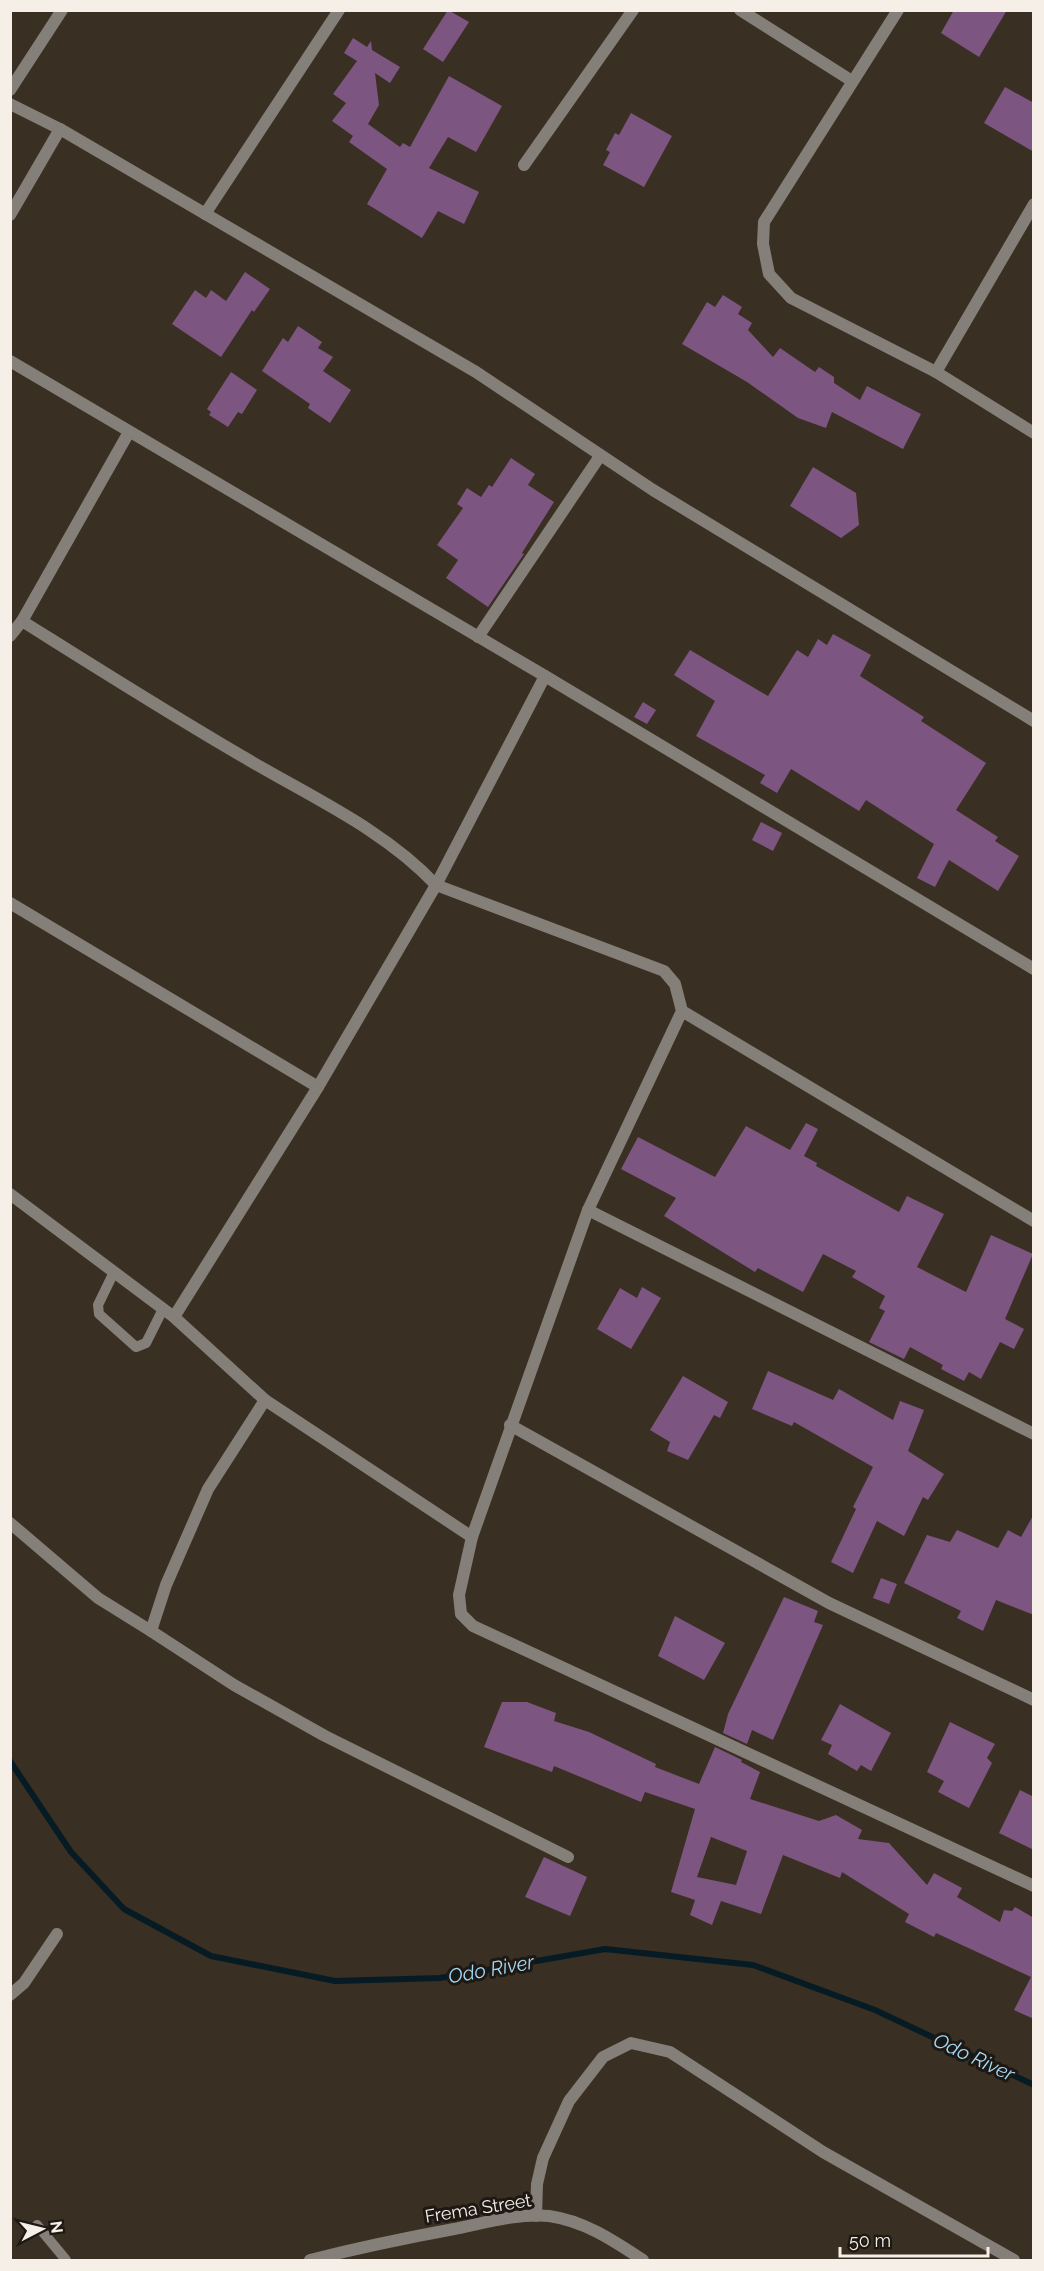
<svg xmlns="http://www.w3.org/2000/svg" width="1044" height="2271" viewBox="0 0 1044 2271" font-family="Raleway,sans-serif">
<style>
.lines{fill:none;stroke-linecap:round;stroke-linejoin:round}
.stream{stroke:#061b24;stroke-width:6}
.building{fill:#7c5581;fill-rule:evenodd}
.lane{stroke:#847f79;stroke-width:10}
.street{stroke:#847f79;stroke-width:12}
.labels{text-anchor:middle;dominant-baseline:central;stroke-width:6;stroke-linejoin:round;paint-order:stroke}
.street-label{font-size:18px;fill:#f6efe8;stroke:#1d1813}
.water-label{font-size:20px;font-style:italic;fill:#a3d9f4;stroke:#1d1813}
</style>
<rect width="100%" height="100%" fill="#3a2f23"/>
<g class="lines">
<path class="stream" d="M10,1761L71,1852L124,1909L211,1956L335,1981L440,1978L605,1949L753,1965L875,2010L1034,2085"/>
</g>
<g class="building">
<path d="M448,10L469,22L443,62L423,49Z"/>
<path d="M954,10H1007L979,57L941,33Z"/>
<path d="M353,38L367,47L371,41L372,50L400,67L390,83L375,73L379,105L368,124L400,147L403,143L410,147L449,76L502,106L476,152L448,137L429,168L479,192L464,224L438,211L422,238L367,204L387,169L349,142L353,136L332,121L346,103L333,94L357,61L344,53Z"/>
<path d="M1005,87L1034,103V152L984,123Z"/>
<path d="M631,113L672,136L644,187L603,165L610,152L606,150L615,133L619,135Z"/>
<path d="M245,272L270,289L254,312L252,310L221,357L172,324L195,290L206,298L211,290L226,301Z"/>
<path d="M723,295L742,307L738,314L752,323L748,330L773,357L780,348L815,372L819,367L834,377V383L860,400L867,386L921,414L903,449L832,412L826,428L798,418L747,382L682,344L707,302L715,307Z"/>
<path d="M298,326L322,342L318,348L333,357L323,371L351,390L330,423L308,408L310,404L262,371L283,338L288,342Z"/>
<path d="M231,372L257,390L242,414L238,412L228,427L209,415L211,412L207,409Z"/>
<path d="M511,458L535,474L528,485L554,502L522,553L524,554L488,607L446,578L458,560L437,545L463,508L457,504L467,488L481,497L489,485L492,487Z"/>
<path d="M813,467L856,493L859,525L841,538L790,506Z"/>
<path d="M833,634L871,655L860,676L924,717L921,721L986,763L956,810L998,837L995,841L1019,856L998,891L949,860L935,887L917,878L934,844L866,800L859,811L791,769L777,793L760,783L765,775L696,736L715,701L674,675L690,650L768,696L797,650L808,657L818,639L827,645Z"/>
<path d="M643,702L656,710L647,724L634,717Z"/>
<path d="M761,822L782,833L773,851L752,840Z"/>
<path d="M806,1123L818,1129L804,1156L817,1163L816,1166L899,1212L907,1196L944,1214L917,1267L966,1292L991,1235L1033,1254L1005,1319L1024,1329L1014,1349L1000,1342L981,1379L969,1372L964,1381L941,1369L943,1365L910,1347L904,1359L869,1342L885,1311L879,1308L885,1296L852,1277L856,1271L823,1254L803,1292L758,1268L755,1272L664,1216L676,1198L621,1169L638,1137L715,1177L746,1126L790,1150Z"/>
<path d="M642,1287L661,1298L631,1349L597,1329L620,1288L637,1298Z"/>
<path d="M768,1371L833,1400L839,1389L893,1420L900,1401L924,1410L908,1451L944,1474L928,1500L923,1497L904,1536L877,1521L853,1573L831,1562L856,1509L853,1507L873,1467L794,1422L792,1426L752,1409Z"/>
<path d="M683,1376L728,1402L720,1418L714,1415L688,1460L667,1451L670,1442L650,1430Z"/>
<path d="M1034,1514V1615L996,1600L983,1631L957,1618L961,1611L904,1583L927,1535L950,1542L957,1530L998,1548L1008,1530L1021,1537Z"/>
<path d="M881,1578L897,1584L889,1604L873,1598Z"/>
<path d="M784,1597L818,1611L814,1622L823,1625L773,1740L752,1730L747,1744L723,1733L728,1714Z"/>
<path d="M675,1616L725,1643L704,1680L658,1656Z"/>
<path d="M502,1702H527L556,1713L554,1721L589,1732L656,1764L655,1767L699,1784L715,1747L742,1760L741,1762L760,1772L750,1799L819,1821L836,1815L862,1830L858,1839L889,1843L927,1885L934,1873L962,1888L957,1897L1000,1922L1004,1910L1012,1911L1015,1907L1034,1918V2019L1014,2010L1031,1977L936,1933L934,1937L905,1922L909,1914L842,1872L840,1878L783,1855L761,1914L721,1901L712,1925L690,1915L695,1900L671,1892L695,1809L645,1792L641,1802L554,1766L552,1772L484,1747ZM711,1837L747,1851L736,1885L697,1877Z"/>
<path d="M840,1704L891,1733L871,1771L861,1765L857,1771L828,1754L832,1745L821,1740Z"/>
<path d="M950,1722L995,1744L987,1758L992,1763L969,1808L938,1792L944,1781L927,1772Z"/>
<path d="M1020,1790L1034,1797V1850L999,1833Z"/>
<path d="M544,1857L587,1877L570,1916L525,1897Z"/>
</g>
<g class="lines">
<g class="lane">
<path d="M114,1272L98,1305L99,1314L136,1347L146,1343L163,1309"/>
<path d="M37,2225L66,2260"/>
</g>
<g class="street">
<path d="M740,10L852,81"/>
<path d="M898,10L764,222L763,244L769,274L791,298L936,372L1034,433"/>
<path d="M10,90L62,10"/>
<path d="M10,104L60,129L476,372L653,490L1034,721"/>
<path d="M524,165L633,10"/>
<path d="M205,214L339,10"/>
<path d="M10,215L60,129"/>
<path d="M10,361L545,676L1034,969"/>
<path d="M936,372L1034,204"/>
<path d="M22,621C97,668 171,715 247,759C311,797 385,830 436,885L664,971L675,984L682,1011L1034,1221"/>
<path d="M10,636L22,621L129,432"/>
<path d="M478,637L600,456"/>
<path d="M10,903L318,1087"/>
<path d="M682,1011L588,1210L472,1537L459,1595L461,1614L473,1626L1034,1886"/>
<path d="M10,1194L174,1317L265,1400L472,1537"/>
<path d="M588,1210L1034,1434"/>
<path d="M174,1317L318,1087L436,885L545,676"/>
<path d="M510,1425L829,1603L1034,1700"/>
<path d="M10,1523L98,1598L151,1631L166,1585L208,1489L265,1400"/>
<path d="M151,1631L234,1685L325,1736L568,1857"/>
<path d="M10,1995L24,1983L57,1934"/>
<path d="M536,2216L537,2184L543,2158L569,2101L603,2057L631,2043L670,2052L823,2152L1014,2260"/>
<path d="M310,2260C358,2248 405,2238 454,2229C484,2223 518,2213 549,2216C585,2221 614,2241 643,2260"/>
</g>
</g>
<g class="labels">
<g class="street-label">
<text transform="translate(478 2208) rotate(-9)">Frema Street</text>
</g>
<g class="water-label">
<text transform="translate(491 1969) rotate(-10)">Odo River</text>
<text transform="translate(974 2057) rotate(25)">Odo River</text>
</g>
</g>
<rect width="1044" height="2271" fill="none" stroke="#f6efe8" stroke-width="24"/>
<g transform="translate(42 2229) rotate(83)" stroke="#1d1813" stroke-width="4.5" paint-order="stroke">
<path d="M0-4.5L10 22L0 15L-10 22Z" fill="#f6efe8"/>
<text y="-9" font-size="16" font-weight="bold" text-anchor="middle" fill="#f6efe8">N</text>
</g>
<path d="M840 2247v9h148v-9" fill="none" stroke="#f6efe8" stroke-width="3"/>
<text x="849" y="2247" font-size="18" fill="#f6efe8" stroke="#1d1813" stroke-width="4.5" paint-order="stroke">50 m</text>
</svg>
